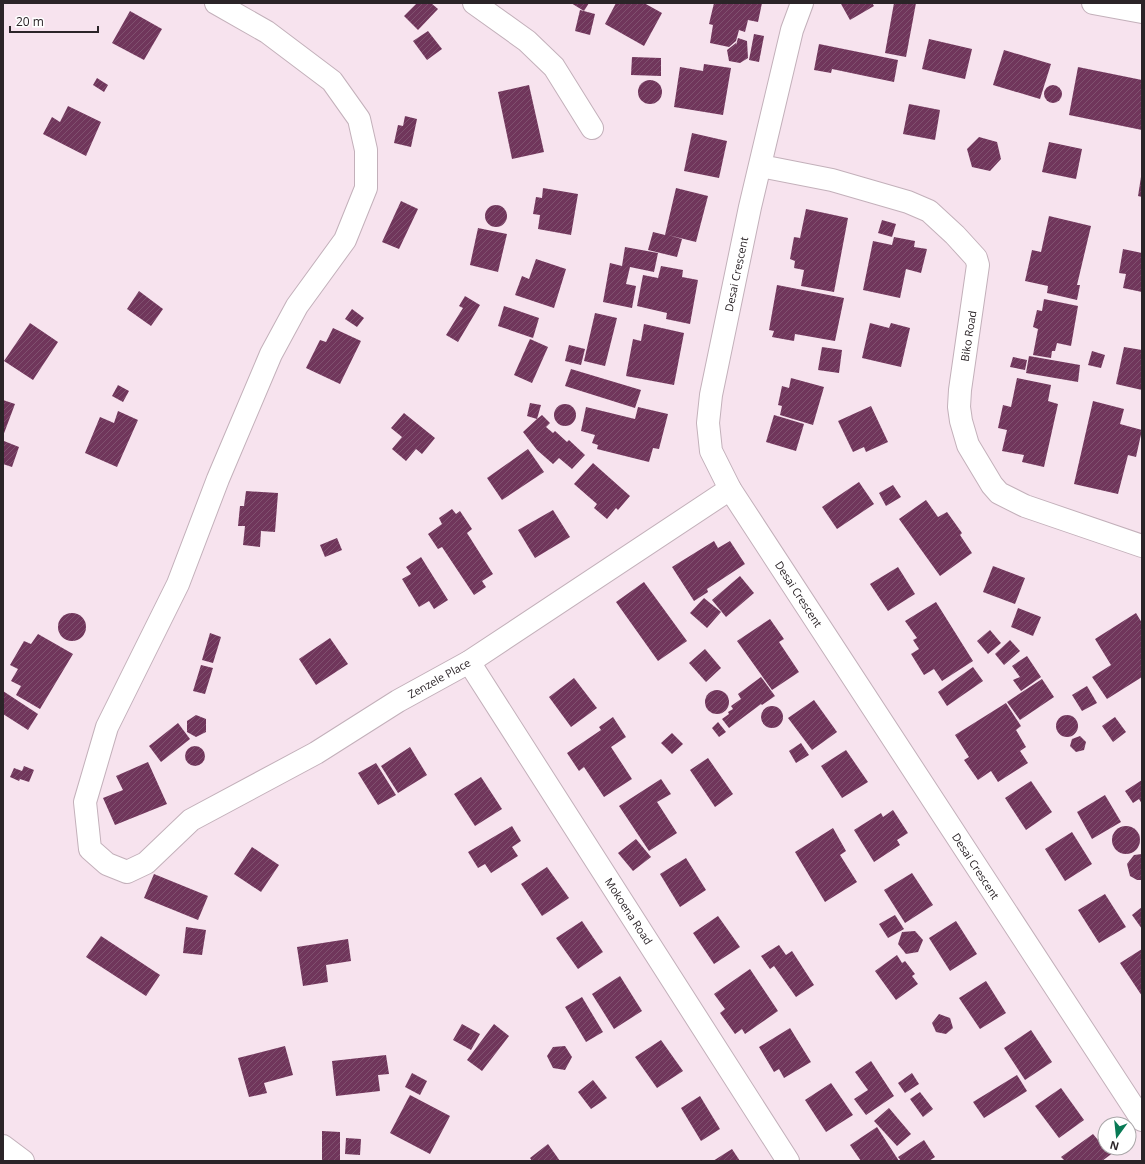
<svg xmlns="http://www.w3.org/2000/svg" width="1145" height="1164" viewBox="0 0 1145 1164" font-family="'Open Sans',sans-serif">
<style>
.building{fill:url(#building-hatch)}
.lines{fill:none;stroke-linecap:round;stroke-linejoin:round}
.minor-casing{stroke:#c3b0ba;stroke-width:24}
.minor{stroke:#fff;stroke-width:22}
.labels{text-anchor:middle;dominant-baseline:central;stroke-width:4;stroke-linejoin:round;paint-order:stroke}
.street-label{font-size:11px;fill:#2b2428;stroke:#fff}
</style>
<defs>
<pattern id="building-hatch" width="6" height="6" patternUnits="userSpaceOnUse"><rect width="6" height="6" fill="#70365b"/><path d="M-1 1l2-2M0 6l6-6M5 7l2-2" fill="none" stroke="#80516f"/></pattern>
</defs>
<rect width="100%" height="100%" fill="#f7e3ee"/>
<g class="building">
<path d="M417,3H431L438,9L418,30L404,16Z"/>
<path d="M571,3H589L584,11Z"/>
<path d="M616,3H644L662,13L644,46L605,24Z"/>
<path d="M714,3H762L758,22L748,20L745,32L739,30L736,41L729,47L710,43L713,25L709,24Z"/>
<path d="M872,3L874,6L850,20L841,4Z"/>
<path d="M894,3H916L906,57L885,53Z"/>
<path d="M580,10L595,14L590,35L575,31Z"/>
<path d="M130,11L162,29L144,60L112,43Z"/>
<path d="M428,31L442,49L427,60L413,41Z"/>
<path d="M754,34L764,36L759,62L749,60Z"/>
<path d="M738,38L747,41L748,58L740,63L729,61L727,50L736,43V45Z"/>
<path d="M929,39L972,49L965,79L922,69Z"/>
<path d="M819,44L898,60L894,82L832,69L831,73L814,70Z"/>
<path d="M1004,50L1051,64L1040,99L993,85Z"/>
<path d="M632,57L661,58V76L631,75Z"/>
<path d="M704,64L731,68L723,115L674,107L680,67L703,71Z"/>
<path d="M1078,67L1142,80V130L1069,115Z"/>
<path d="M97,78L108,85L104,92L93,85Z"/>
<circle cx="650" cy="92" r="12"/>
<path d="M529,85L544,152L512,159L498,92Z"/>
<circle cx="1053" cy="94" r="9"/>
<path d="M909,104L940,110L935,140L903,134Z"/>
<path d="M68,106L101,122L86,156L43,134L52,117L60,122Z"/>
<path d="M405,116L417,119L411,147L394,143L398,125L403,126Z"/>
<path d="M692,133L727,141L719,178L684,171Z"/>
<path d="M979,137L997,142L1001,159L990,171L972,167L967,149Z"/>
<path d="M1049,142L1082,149L1076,179L1042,172Z"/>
<path d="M1141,177H1142V197L1138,196Z"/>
<path d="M543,188L578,194L571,235L538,229L540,215L533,214L536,197L542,198Z"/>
<path d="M676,188L708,196L696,242L668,235L682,239L677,257L648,250L653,232L665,235Z"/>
<path d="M401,201L418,209L399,249L382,242Z"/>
<circle cx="496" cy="216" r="11"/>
<path d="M806,209L848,218L834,292L801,286L804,270L794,268L795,261L790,259L794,237L800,238Z"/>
<path d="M1049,216L1091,226L1077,285H1080L1077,300L1047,293L1048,286L1025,281L1032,250L1041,252Z"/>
<path d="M882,220L896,224L892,237L878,233Z"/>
<path d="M478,228L507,234L498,272L470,265Z"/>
<path d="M894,237L915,241L914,247L927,249L921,273L906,269L900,298L863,290L873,241L892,245Z"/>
<path d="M625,247L658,253L654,272L630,267L626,284L636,286L632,308L603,302L610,263L622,266Z"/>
<path d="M1123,249L1142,253V292L1123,288L1126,274L1119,273Z"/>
<path d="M536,259L566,269L554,308L515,295L522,276L529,279Z"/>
<path d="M661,266L683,270L682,277L698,280L690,324L666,319L667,313L637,306L643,275L658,278Z"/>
<path d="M777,285L844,298L835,341L795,334L794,341L772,337L774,331L769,330Z"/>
<path d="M139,291L163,309L151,326L127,309Z"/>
<path d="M465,296L480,305L458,342L446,335L463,308L459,306Z"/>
<path d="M1044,299L1078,306L1071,346L1057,343L1055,351H1052L1051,358L1033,355L1038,329L1033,327L1037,310L1042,311Z"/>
<path d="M504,306L539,318L533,338L498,326Z"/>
<path d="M352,309L364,318L357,327L345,319Z"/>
<path d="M595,313L617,318L605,366L584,361Z"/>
<path d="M30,323L58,342L33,380L4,361Z"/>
<path d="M870,323L889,328L891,323L910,328L901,367L862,358Z"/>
<path d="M644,324L684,333L674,385L626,376L633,339L641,341Z"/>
<path d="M333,328L361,341L340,384L306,368L320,340L326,342Z"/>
<path d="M530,339L548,347L532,383L514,375Z"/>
<path d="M569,345L585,349L581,365L565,361Z"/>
<path d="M822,347L842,350L839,373L818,370Z"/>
<path d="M1124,347L1142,350V390L1116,384Z"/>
<path d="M1092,351L1105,355L1101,368L1088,365Z"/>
<path d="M1029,356L1080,365L1078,382L1026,373Z"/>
<path d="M1013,357L1027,360L1025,370L1010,367Z"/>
<path d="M571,369L641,390L635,408L565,386Z"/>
<path d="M791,378L824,387L813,425L780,415L782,406L778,405L782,386L789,388Z"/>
<path d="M1017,378L1051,385L1048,401L1058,404L1044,467L1022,462L1024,455L1002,451L1007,430L998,428L1003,405L1011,407Z"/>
<path d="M118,385L129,391L123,402L112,396Z"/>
<path d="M3,400L15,404L3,436Z"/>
<path d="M1093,401L1124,409L1120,424L1142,430L1136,457L1128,455L1118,494L1074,484Z"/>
<path d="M530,403L541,405L537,419L542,415L550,423L546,427L553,433L549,437L555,431L567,442L569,440L585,455L572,469L559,458L553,464L537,450L523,432L537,419L527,416Z"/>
<circle cx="565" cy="415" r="11"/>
<path d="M871,406L888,442L866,452L864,447L853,452L838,421Z"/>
<path d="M586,407L635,419L638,407L668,414L659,449L653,448L649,462L597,449L598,445L592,443L595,435L581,431Z"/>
<path d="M118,411L138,420L117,467L85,453L100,417L114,423Z"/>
<path d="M404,413L435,438L422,454L416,449L406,461L392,449L402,437L391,428Z"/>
<path d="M774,415L804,424L796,451L766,442Z"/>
<path d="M4,441L19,447L12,467L3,464Z"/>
<path d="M528,449L544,472L502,500L487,478Z"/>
<path d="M593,463L630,496L618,510L616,508L607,519L594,508L597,504L574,484Z"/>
<path d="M859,482L874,504L837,529L822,507Z"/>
<path d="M893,485L901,497L886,506L879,493Z"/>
<path d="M246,491L278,493L275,532L261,531L260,547L243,545L245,526H238L240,506H244Z"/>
<path d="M926,500L938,517L947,512L962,533L960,535L972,553L940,576L899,519Z"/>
<path d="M452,509L456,514L460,511L472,529L467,533L493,574L482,581L486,587L474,595L442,547L438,549L428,534L442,524L439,518Z"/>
<path d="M553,510L570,537L535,558L518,530Z"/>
<path d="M337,538L342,550L325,557L320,545Z"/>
<path d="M714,541L718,548L730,541L745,564L707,589L708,592L694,601L672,567Z"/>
<path d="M421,557L448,600L434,609L429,601L419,607L402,579L411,574L406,567Z"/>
<path d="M993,566L1025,578L1015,604L983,592Z"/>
<path d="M898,567L915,594L888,611L870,584Z"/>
<path d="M740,576L754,593L726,617L712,600Z"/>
<path d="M644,582L687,641L658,661L616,602Z"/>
<path d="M704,598L721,612L707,628L690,613Z"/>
<path d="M936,602L973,661L942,681L934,669L924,675L911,654L919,649L913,640L917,638L905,621Z"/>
<path d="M1018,608L1041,617L1033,636L1011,627Z"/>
<circle cx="72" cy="627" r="14"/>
<path d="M1136,613L1142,623V677L1107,699L1092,677L1111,665L1095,639Z"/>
<path d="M770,619L784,639L779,642L799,672L772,690L737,641Z"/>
<path d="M990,630L1001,643L988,654L977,641Z"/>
<path d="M210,633L221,637L213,663L202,660Z"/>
<path d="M38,634L73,654L40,709L16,695L21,686L11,681L18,669L10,665L24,641L31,644Z"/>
<path d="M330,638L348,664L316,685L299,659Z"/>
<path d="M1010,640L1020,651L1004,665L995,654Z"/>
<path d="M705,649L721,668L706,682L689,663Z"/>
<path d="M1027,656L1041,677L1021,691L1013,680L1020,677L1012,666Z"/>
<path d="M201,665L213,668L205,694L193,691Z"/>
<path d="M973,667L983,681L947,706L938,692Z"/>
<path d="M761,677L775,696L762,705L761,704L729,728L722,719L729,714L728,712L733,709L731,706L741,699L738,694Z"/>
<path d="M574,678L597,708L571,727L549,697Z"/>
<path d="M1042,679L1054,697L1020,720L1007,702Z"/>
<path d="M1087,686L1097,703L1082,711L1072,695Z"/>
<circle cx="717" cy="702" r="12"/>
<path d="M3,691L38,714L28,730L3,714Z"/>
<path d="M814,700L837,732L812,750L788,718Z"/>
<path d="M1006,703L1021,726L1016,730L1026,747L1020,751L1028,763L998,782L991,771L978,780L964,760L969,757L955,735Z"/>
<circle cx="772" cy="717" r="11"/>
<circle cx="1067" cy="726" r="11"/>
<path d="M196,715L206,719V732L196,737L187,732V721Z"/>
<path d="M613,717L626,737L611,747L632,779L604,797L584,767L579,771L567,753L601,730L599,727Z"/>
<path d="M1115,717L1126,732L1113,742L1102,726Z"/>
<path d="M718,722L726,732L719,737L712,728Z"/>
<path d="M178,723L190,739L161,762L149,746Z"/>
<path d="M672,733L683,744L672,754L661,743Z"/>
<path d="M1080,736L1086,742L1084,750L1076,752L1070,746L1072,739Z"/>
<path d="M801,743L809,755L796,763L789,751Z"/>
<circle cx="195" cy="756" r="10"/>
<path d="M410,747L427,775L398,793L381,766Z"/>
<path d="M846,750L868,782L842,798L821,766Z"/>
<path d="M708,758L733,794L715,807L690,770Z"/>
<path d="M148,762L167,804L115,825L103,798L123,790L116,776Z"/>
<path d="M376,763L396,795L378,805L358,773Z"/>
<path d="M24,766L34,770L29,782L20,779L19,781L10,777L14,768L22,771Z"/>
<path d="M481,777L502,809L475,826L454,794Z"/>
<path d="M661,779L671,794L657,802L677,833L649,851L619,806Z"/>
<path d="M1142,780V804L1139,799L1133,803L1125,791Z"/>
<path d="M1031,781L1052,812L1026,830L1005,798Z"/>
<path d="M1105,795L1121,822L1092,839L1077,812Z"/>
<path d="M893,810L908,833L897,840L900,845L874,862L854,830L881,813L883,817Z"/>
<circle cx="1126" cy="840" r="14"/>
<path d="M512,826L521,841L512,847L518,856L491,873L485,864L478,868L468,852Z"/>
<path d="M833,828L846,851L840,855L857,882L825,902L795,852Z"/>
<path d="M1072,832L1092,864L1065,881L1045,849Z"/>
<path d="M636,839L651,857L633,871L618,853Z"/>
<path d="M252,847L279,865L261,892L234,874Z"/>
<path d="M1142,854V880H1137L1130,876L1127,864L1134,855Z"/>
<path d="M686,858L706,890L680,907L660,874Z"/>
<path d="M547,867L569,898L542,916L521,884Z"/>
<path d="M912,873L933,905L905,923L884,890Z"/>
<path d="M154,874L208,896L198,920L144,898Z"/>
<path d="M1105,894L1126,927L1099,943L1078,910Z"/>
<path d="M1142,907V929L1132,915Z"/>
<path d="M895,915L904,929L888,938L879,924Z"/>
<path d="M718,916L740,947L714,964L693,933Z"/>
<path d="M582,921L603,952L578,969L556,938Z"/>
<path d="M956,921L977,954L950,971L929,938Z"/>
<path d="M186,927L206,930L202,955L183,953Z"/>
<path d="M915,931L923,940L918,952L906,954L898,944L902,932Z"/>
<path d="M101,936L160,975L146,996L86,957Z"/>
<path d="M348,939L351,961L326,965L328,982L303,986L297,947Z"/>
<path d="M779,945L786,955L792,951L814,985L796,997L774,966L770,969L761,956Z"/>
<path d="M1142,949V996L1120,963Z"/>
<path d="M897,955L902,963L905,961L915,974L912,976L918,984L896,1000L875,971Z"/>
<path d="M750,969L778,1011L745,1034L742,1029L735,1034L720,1013L725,1009L714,994Z"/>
<path d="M620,976L642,1011L614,1029L592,994Z"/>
<path d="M986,981L1006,1013L980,1029L959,998Z"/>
<path d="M582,997L603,1032L586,1042L565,1007Z"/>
<path d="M939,1014L950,1018L953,1028L946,1034L936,1032L932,1023Z"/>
<path d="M462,1024L480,1034L471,1050L453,1040Z"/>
<path d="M494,1024L509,1036L482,1071L467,1060Z"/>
<path d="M790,1028L811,1062L784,1078L779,1069L774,1072L759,1047Z"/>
<path d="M1031,1030L1052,1062L1025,1080L1004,1048Z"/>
<path d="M661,1040L683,1071L657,1088L635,1057Z"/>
<path d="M285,1046L293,1075L264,1083L267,1093L249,1097L238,1058Z"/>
<path d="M565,1046L572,1057L565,1070L553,1068L547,1056L553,1047Z"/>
<path d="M386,1055L389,1074L378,1075L380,1091L336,1096L332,1061Z"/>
<path d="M871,1061L894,1096L866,1115L854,1099L868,1090L855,1072Z"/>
<path d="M412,1073L427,1081L420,1095L405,1087Z"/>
<path d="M912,1073L919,1084L905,1093L898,1083Z"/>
<path d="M1017,1075L1027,1091L984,1118L973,1102Z"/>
<path d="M593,1080L607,1098L591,1109L578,1092Z"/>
<path d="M831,1083L853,1115L826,1132L805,1100Z"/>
<path d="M1061,1088L1084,1120L1059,1138L1035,1106Z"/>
<path d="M920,1092L933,1109L923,1117L910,1099Z"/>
<path d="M410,1095L450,1116L430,1154L390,1133Z"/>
<path d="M700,1096L720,1129L701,1141L681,1108Z"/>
<path d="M889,1108L911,1134L897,1146L874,1121Z"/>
<path d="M877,1127L899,1161H861L850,1145Z"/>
<path d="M322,1131L340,1132V1161H322Z"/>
<path d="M1093,1134L1098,1140L1105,1136V1148L1118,1149L1102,1161H1065L1061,1157Z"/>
<path d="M346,1138L361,1139L360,1155L345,1154Z"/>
<path d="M924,1140L935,1157L929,1161H901L898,1157Z"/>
<path d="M548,1144L560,1161H532L530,1158Z"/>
<path d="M732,1149L740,1161H713Z"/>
</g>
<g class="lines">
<g class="minor-casing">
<g id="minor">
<path d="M216,3L267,32L332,81L359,119L366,150V188L345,240L297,306L271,354L218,479L178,584L107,727L85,802L90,849L107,864L127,872L146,863L191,820L316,753L398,701L469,662L730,489"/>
<path d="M474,3L527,41L554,67L592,128"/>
<path d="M802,3L792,30L750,207L711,395L708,423L711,451L730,489L1142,1120"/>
<path d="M1093,3L1142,12"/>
<path d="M761,166L832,180L908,202L929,211L955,235L976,258L978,265L960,390L959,407L961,421L968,445L992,485L999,493L1025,506L1142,546"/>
<path d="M469,662L788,1161"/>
<path d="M3,1146L23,1161"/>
</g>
</g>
<use href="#minor" class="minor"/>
</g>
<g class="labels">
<g class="street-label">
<text transform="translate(736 274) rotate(-78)">Desai Crescent</text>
<text transform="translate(968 336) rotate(-81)">Biko Road</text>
<text transform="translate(799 594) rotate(57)">Desai Crescent</text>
<text transform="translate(439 678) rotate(-29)">Zenzele Place</text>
<text transform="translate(976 866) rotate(57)">Desai Crescent</text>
<text transform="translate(629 911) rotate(57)">Mokoena Road</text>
</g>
</g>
<rect width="1145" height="1164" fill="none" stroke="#2b2428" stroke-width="8"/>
<g transform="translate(1117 1136) rotate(195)"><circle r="19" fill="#ffffff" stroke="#aaa7a9"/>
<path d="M0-3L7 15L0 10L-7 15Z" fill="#087a55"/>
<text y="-6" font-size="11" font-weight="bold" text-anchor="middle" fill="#2b2428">N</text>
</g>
<path d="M10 26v6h88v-6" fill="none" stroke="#2b2428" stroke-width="2"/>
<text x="16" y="26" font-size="12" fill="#2b2428" stroke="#ffffff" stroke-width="3" paint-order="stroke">20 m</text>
</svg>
